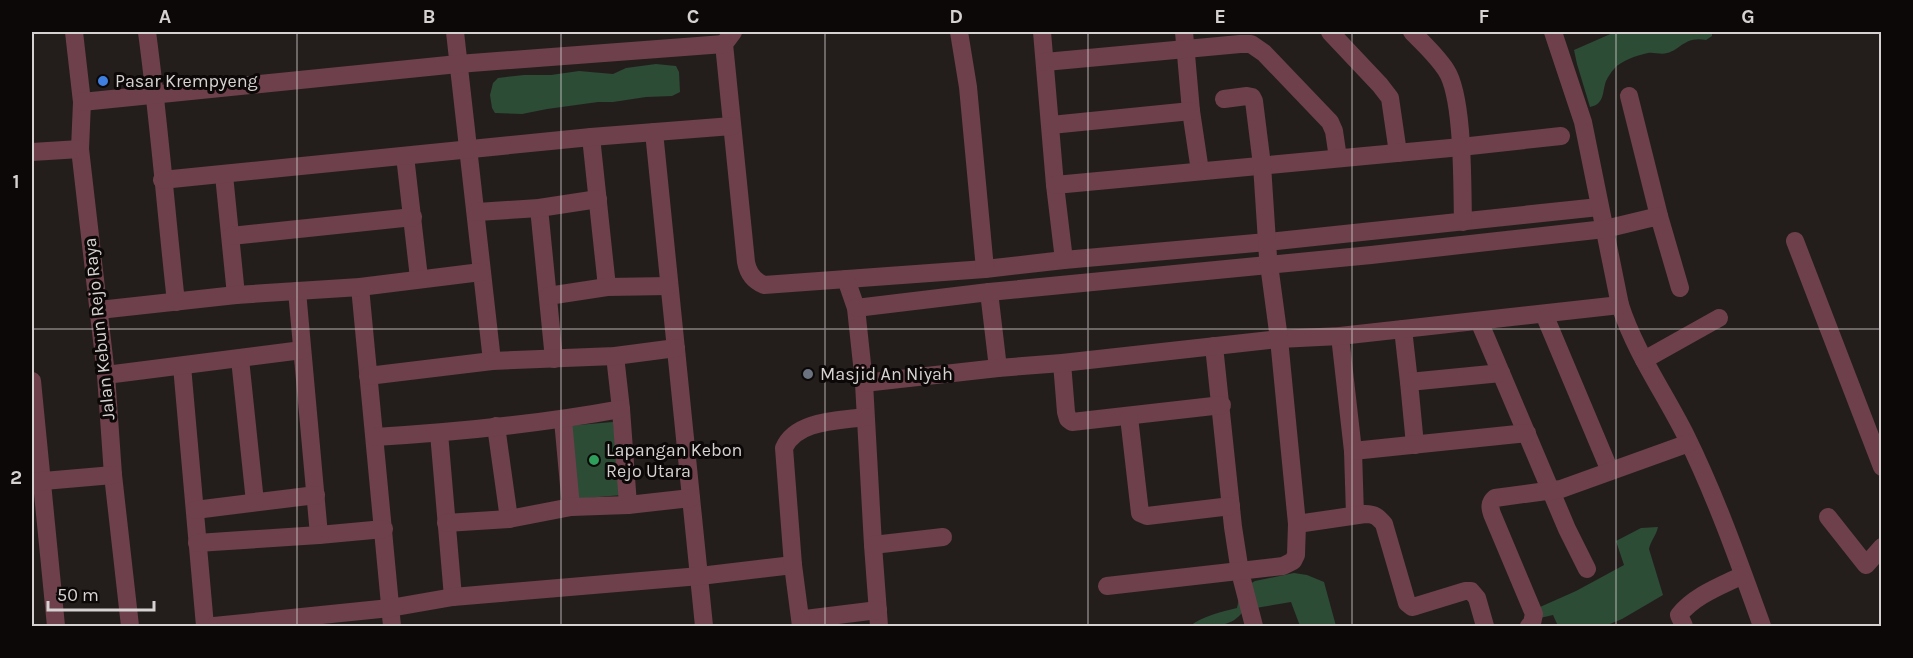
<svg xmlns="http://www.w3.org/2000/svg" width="1913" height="658" viewBox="0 0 1913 658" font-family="Karla,sans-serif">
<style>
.green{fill:#2c4c35}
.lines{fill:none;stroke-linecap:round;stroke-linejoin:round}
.minor{stroke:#6d404c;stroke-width:18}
.grid{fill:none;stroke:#d6d2d1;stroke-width:1.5;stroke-opacity:0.55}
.shop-dot{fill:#3f7fe0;stroke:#0b0807;stroke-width:2}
.worship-dot{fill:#6b7280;stroke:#0b0807;stroke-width:2}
.leisure-dot{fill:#2e9e5b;stroke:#0b0807;stroke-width:2}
.labels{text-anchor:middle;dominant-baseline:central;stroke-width:6;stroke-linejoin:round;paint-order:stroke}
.poi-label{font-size:18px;fill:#d6d2d1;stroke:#0b0807;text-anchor:start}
.street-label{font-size:18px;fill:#d6d2d1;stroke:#0b0807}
.neatline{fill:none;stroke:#d6d2d1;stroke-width:2}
.grid-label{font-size:20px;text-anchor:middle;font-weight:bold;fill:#d6d2d1}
</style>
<rect width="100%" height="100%" fill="#231e1c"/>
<g class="green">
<path d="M1615,32H1712V36L1706,40C1684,36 1681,50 1667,53C1661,55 1654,52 1648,53C1638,55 1620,61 1614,69C1611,72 1608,77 1606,81C1602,92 1605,104 1590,107L1577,64L1574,50Z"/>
<path d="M656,64L676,66L679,72L680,92L672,96L646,97L613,102H598L547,109L522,114L495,113L492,108L490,95L493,83L498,78L524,75H551L579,71L613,74L626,68Z"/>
<path d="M613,422L622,495L575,499L566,426Z"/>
<path d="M1658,527C1656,536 1651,540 1649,549L1663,595L1622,619L1605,626H1558L1553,615L1540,618V607L1576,591L1624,565L1616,541L1641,528Z"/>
<path d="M1294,573L1307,575L1324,582L1336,626H1300L1291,602L1244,610C1232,629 1210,626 1190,626C1203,616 1221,612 1237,608L1241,589L1255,581Z"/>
</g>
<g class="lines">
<g class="minor">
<path d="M74,32L82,102L80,149L106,375L113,475L130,626"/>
<path d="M147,32C159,121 166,212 176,302"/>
<path d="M455,32L492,361"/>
<path d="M733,32L724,44L746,262C748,273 754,281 764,285L985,269L1064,260L1267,242L1599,207"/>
<path d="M959,32L968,87L985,269"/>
<path d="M1042,32L1055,185L1064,260"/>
<path d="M1184,32L1191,111L1200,171"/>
<path d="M1330,32L1380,85L1390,98L1398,153"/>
<path d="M1412,32C1424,44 1437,56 1446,70C1464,97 1462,187 1463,222"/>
<path d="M1553,32L1583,122L1620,305C1635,352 1664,392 1686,436C1716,497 1739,562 1762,626"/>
<path d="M1045,62L1240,44H1251L1264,53L1330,122L1334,131L1338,158"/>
<path d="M1629,96L1659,216"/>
<path d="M82,102L458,64L724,44"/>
<path d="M1051,125L1191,111"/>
<path d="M654,132L704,626"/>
<path d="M591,137L607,287"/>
<path d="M32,152L80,149"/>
<path d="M405,156L419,278"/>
<path d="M224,175L236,295"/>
<path d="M162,180L591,137L732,126"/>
<path d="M1055,185L1461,147L1561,136"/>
<path d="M539,208L554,359"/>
<path d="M477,212L539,208L598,199"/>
<path d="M231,236L413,217"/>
<path d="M1795,241L1882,467"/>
<path d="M846,279L856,308L864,383L873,545L879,626"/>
<path d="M360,287L392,626"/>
<path d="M297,291L319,535"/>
<path d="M989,292L998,368"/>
<path d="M548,296L607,287L669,286"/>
<path d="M856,308L989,292L1371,255L1605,229L1659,216L1680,288"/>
<path d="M99,310L236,295L360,287L481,272"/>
<path d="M1544,314L1610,471"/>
<path d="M1479,321L1567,529L1587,569"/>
<path d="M1403,329L1409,382"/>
<path d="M1340,336L1353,451L1355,515"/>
<path d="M1214,346L1233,527L1240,572L1254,626"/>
<path d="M615,356L621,409L628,505"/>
<path d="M240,359L255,502"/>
<path d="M1644,360L1719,318"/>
<path d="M1062,363L1066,412L1068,419L1072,422L1222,405"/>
<path d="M182,366L205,626"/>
<path d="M106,375L302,350"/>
<path d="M368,376L492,361L615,356L676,348"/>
<path d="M32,381L56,626"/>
<path d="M864,383L998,368L1062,363L1279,339L1340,336L1620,305"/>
<path d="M1129,417L1140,513L1147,516L1231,506"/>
<path d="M563,420L571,507"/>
<path d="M496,426L509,519"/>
<path d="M439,433L453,597"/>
<path d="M375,437C458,432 540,424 621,409"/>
<path d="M1415,445L1409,382L1501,373"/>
<path d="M1353,451L1527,433"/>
<path d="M32,482L113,475"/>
<path d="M195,510L316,495"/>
<path d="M1828,517L1866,565L1882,547"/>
<path d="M446,523L509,519L571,507L628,505L691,498"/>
<path d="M1297,524L1365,514C1375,514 1378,517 1384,524L1407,603L1412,607L1416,606L1465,591H1471L1477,598L1485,626"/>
<path d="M197,543L319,535L384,529"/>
<path d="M873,545L943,537"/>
<path d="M1107,586L1283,566L1293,561L1296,555L1297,524L1279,339L1268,257L1262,165L1254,101L1252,97L1247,96L1224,99"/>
<path d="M805,619L878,610"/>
<path d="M214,626L390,608L453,597L700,576L793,565"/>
<path d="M801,626L793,565L784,448C796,420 838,421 865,417"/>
<path d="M1529,626L1532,623L1534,614L1492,514C1490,508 1489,503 1495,498L1561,489L1689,443"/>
<path d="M1684,626L1679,615C1695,595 1721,586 1743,575"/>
</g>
</g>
<path class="grid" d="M297,32V626M561,32V626M825,32V626M1088,32V626M1352,32V626M1616,32V626M32,329H1882"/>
<circle class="shop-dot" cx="103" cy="81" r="6"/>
<circle class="worship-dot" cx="808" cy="374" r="6"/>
<circle class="leisure-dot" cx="594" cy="460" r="6"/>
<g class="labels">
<g class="poi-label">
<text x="115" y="81">Pasar Krempyeng</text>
<text x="820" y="374">Masjid An Niyah</text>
<text x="606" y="450">Lapangan Kebon<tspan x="606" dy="21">Rejo Utara</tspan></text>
</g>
<g class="street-label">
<text transform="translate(99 329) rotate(-96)">Jalan Kebun Rejo Raya</text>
</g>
</g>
<rect width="1913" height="658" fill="none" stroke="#0b0807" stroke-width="66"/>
<path d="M48 601v9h106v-9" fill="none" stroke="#d6d2d1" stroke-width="3"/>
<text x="57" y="601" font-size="18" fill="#d6d2d1" stroke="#0b0807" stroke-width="4.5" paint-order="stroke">50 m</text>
<rect x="33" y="33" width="1847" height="592" class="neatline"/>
<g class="grid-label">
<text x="165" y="23">A</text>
<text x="429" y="23">B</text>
<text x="693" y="23">C</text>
<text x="956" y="23">D</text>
<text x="1220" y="23">E</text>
<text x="1484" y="23">F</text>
<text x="1748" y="23">G</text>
<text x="16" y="188">1</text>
<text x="16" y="484">2</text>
</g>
</svg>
